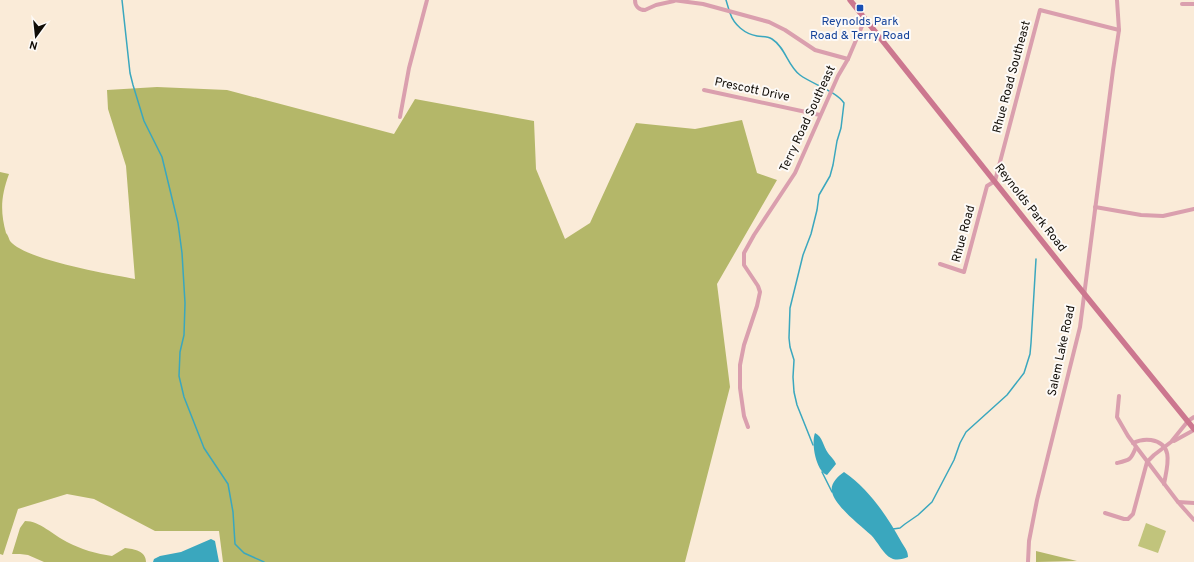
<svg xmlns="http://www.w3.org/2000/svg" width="1194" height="562" viewBox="0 0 1194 562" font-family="Overpass,sans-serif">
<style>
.green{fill:#c1c47c}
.forest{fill:#b4b769}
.water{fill:#3aa7be}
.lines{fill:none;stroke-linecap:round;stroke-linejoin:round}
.stream{stroke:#3aa7be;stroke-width:1.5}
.minor{stroke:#da9fae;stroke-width:4}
.secondary{stroke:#cc778f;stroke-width:5.5}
.transit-dot{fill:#1a4fb4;stroke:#fdfaf7;stroke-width:1.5}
.labels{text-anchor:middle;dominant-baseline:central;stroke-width:4;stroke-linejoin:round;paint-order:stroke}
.transit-label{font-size:12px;fill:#164399;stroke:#fdfaf7}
.street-label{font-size:12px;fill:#100c06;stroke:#fdfaf7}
</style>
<rect width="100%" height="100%" fill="#faebd8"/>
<path class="green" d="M1146,523L1166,531L1158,553L1138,546Z"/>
<g class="forest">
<path d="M157,87L227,90L394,134L415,99L534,121L536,169L565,239L590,223L636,123L695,129L742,120L757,173L777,180L717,284L730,387L685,562H223L219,531H155L94,499L67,494L18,509L3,555L0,554V172L9,174C1,196 0,211 6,233C8,235 9,239 10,241C25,260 109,274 135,279L126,166L108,109L107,90Z"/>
<path d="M25,521C40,521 53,535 67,542C80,549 97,554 112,556L125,548C134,549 146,551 146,562H44L28,555L20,554H12L20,528Z"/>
<path d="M1036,551L1077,561L1036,562Z"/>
</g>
<g class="water">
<path d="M815,433C823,437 823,446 828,453C831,457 834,459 836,464L827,475C816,471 811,443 815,433Z"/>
<path d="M844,472C870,490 887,516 902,543C905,548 908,551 908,557C903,559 896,561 891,558C884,555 877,541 871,535C860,525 835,506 832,492C830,484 837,477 844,472Z"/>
<path d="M211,539L215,541L219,562H153L154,559L160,556L181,552Z"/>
</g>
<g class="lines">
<g class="stream">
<path d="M122,0L130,73L133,85L144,121L162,157L178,223L182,253L185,303L184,335L180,352L179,376L184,397L204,448L228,484L233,512L235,544L244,553L264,562"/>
<path d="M726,0L729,10"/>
<path d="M730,13C734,25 745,34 757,36C762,37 767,36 772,39C786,48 787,65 800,75C812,84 836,91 844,103L841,128L837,141L833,165L830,176L819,195L817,210L811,234L803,255L790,308L789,338L790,347L794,360L793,377L794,392L797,405L813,445"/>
<path d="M822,472L832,492"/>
<path d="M893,529L900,528L905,524L918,515L932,502L954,460L960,443L966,432L1007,395L1024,373L1030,354L1031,343L1036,259"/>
</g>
<g class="minor">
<path d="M635,0C635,6 639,10 645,10L656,5L674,1"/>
<path d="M673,0L703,4L769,22L785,30L815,50L848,59"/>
<path d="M1182,4H1194"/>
<path d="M704,90L820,115"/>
<path d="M400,117L409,68L427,0"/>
<path d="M1095,207L1141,215L1163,216L1194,209"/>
<path d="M940,264L964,272L987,186L995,181L1040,10L1119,30"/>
<path d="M1119,396L1117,417L1128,436L1178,502L1194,520"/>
<path d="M748,427L744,416L740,388V365L744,345L757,306L760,292L758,286L744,265V253L754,235L795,173L838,76L848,59L865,19"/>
<path d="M1174,441L1194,430"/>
<path d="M1133,443C1139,440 1144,439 1151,440C1175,444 1167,467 1164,484"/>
<path d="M1117,463C1130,460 1131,460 1136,447"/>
<path d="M1178,502L1194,503"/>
<path d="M1105,513L1124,519H1128L1133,514L1147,462L1154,455L1171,442L1188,421L1194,417"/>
<path d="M1028,562L1029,541L1037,500L1080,327L1113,70L1119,30L1117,0"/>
</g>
<path class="secondary" d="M850,0L1069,275L1194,429"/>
</g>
<rect class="transit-dot" x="856" y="4" width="8" height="8" rx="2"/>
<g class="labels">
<g class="transit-label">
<text x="860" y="22">Reynolds Park<tspan x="860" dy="14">Road &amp; Terry Road</tspan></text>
</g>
<g class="street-label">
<text transform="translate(1012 77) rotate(-75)">Rhue Road Southeast</text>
<text transform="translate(752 90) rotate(12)">Prescott Drive</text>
<text transform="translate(808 119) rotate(-65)">Terry Road Southeast</text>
<text transform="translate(1030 208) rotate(52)">Reynolds Park Road</text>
<text transform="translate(964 234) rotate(-75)">Rhue Road</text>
<text transform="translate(1062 351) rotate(-78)">Salem Lake Road</text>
</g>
</g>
<g transform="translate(36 36) rotate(195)" stroke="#fdfaf7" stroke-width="3" paint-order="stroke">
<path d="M0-3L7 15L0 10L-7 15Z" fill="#100c06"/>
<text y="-6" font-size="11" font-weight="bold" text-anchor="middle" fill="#100c06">N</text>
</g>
</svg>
